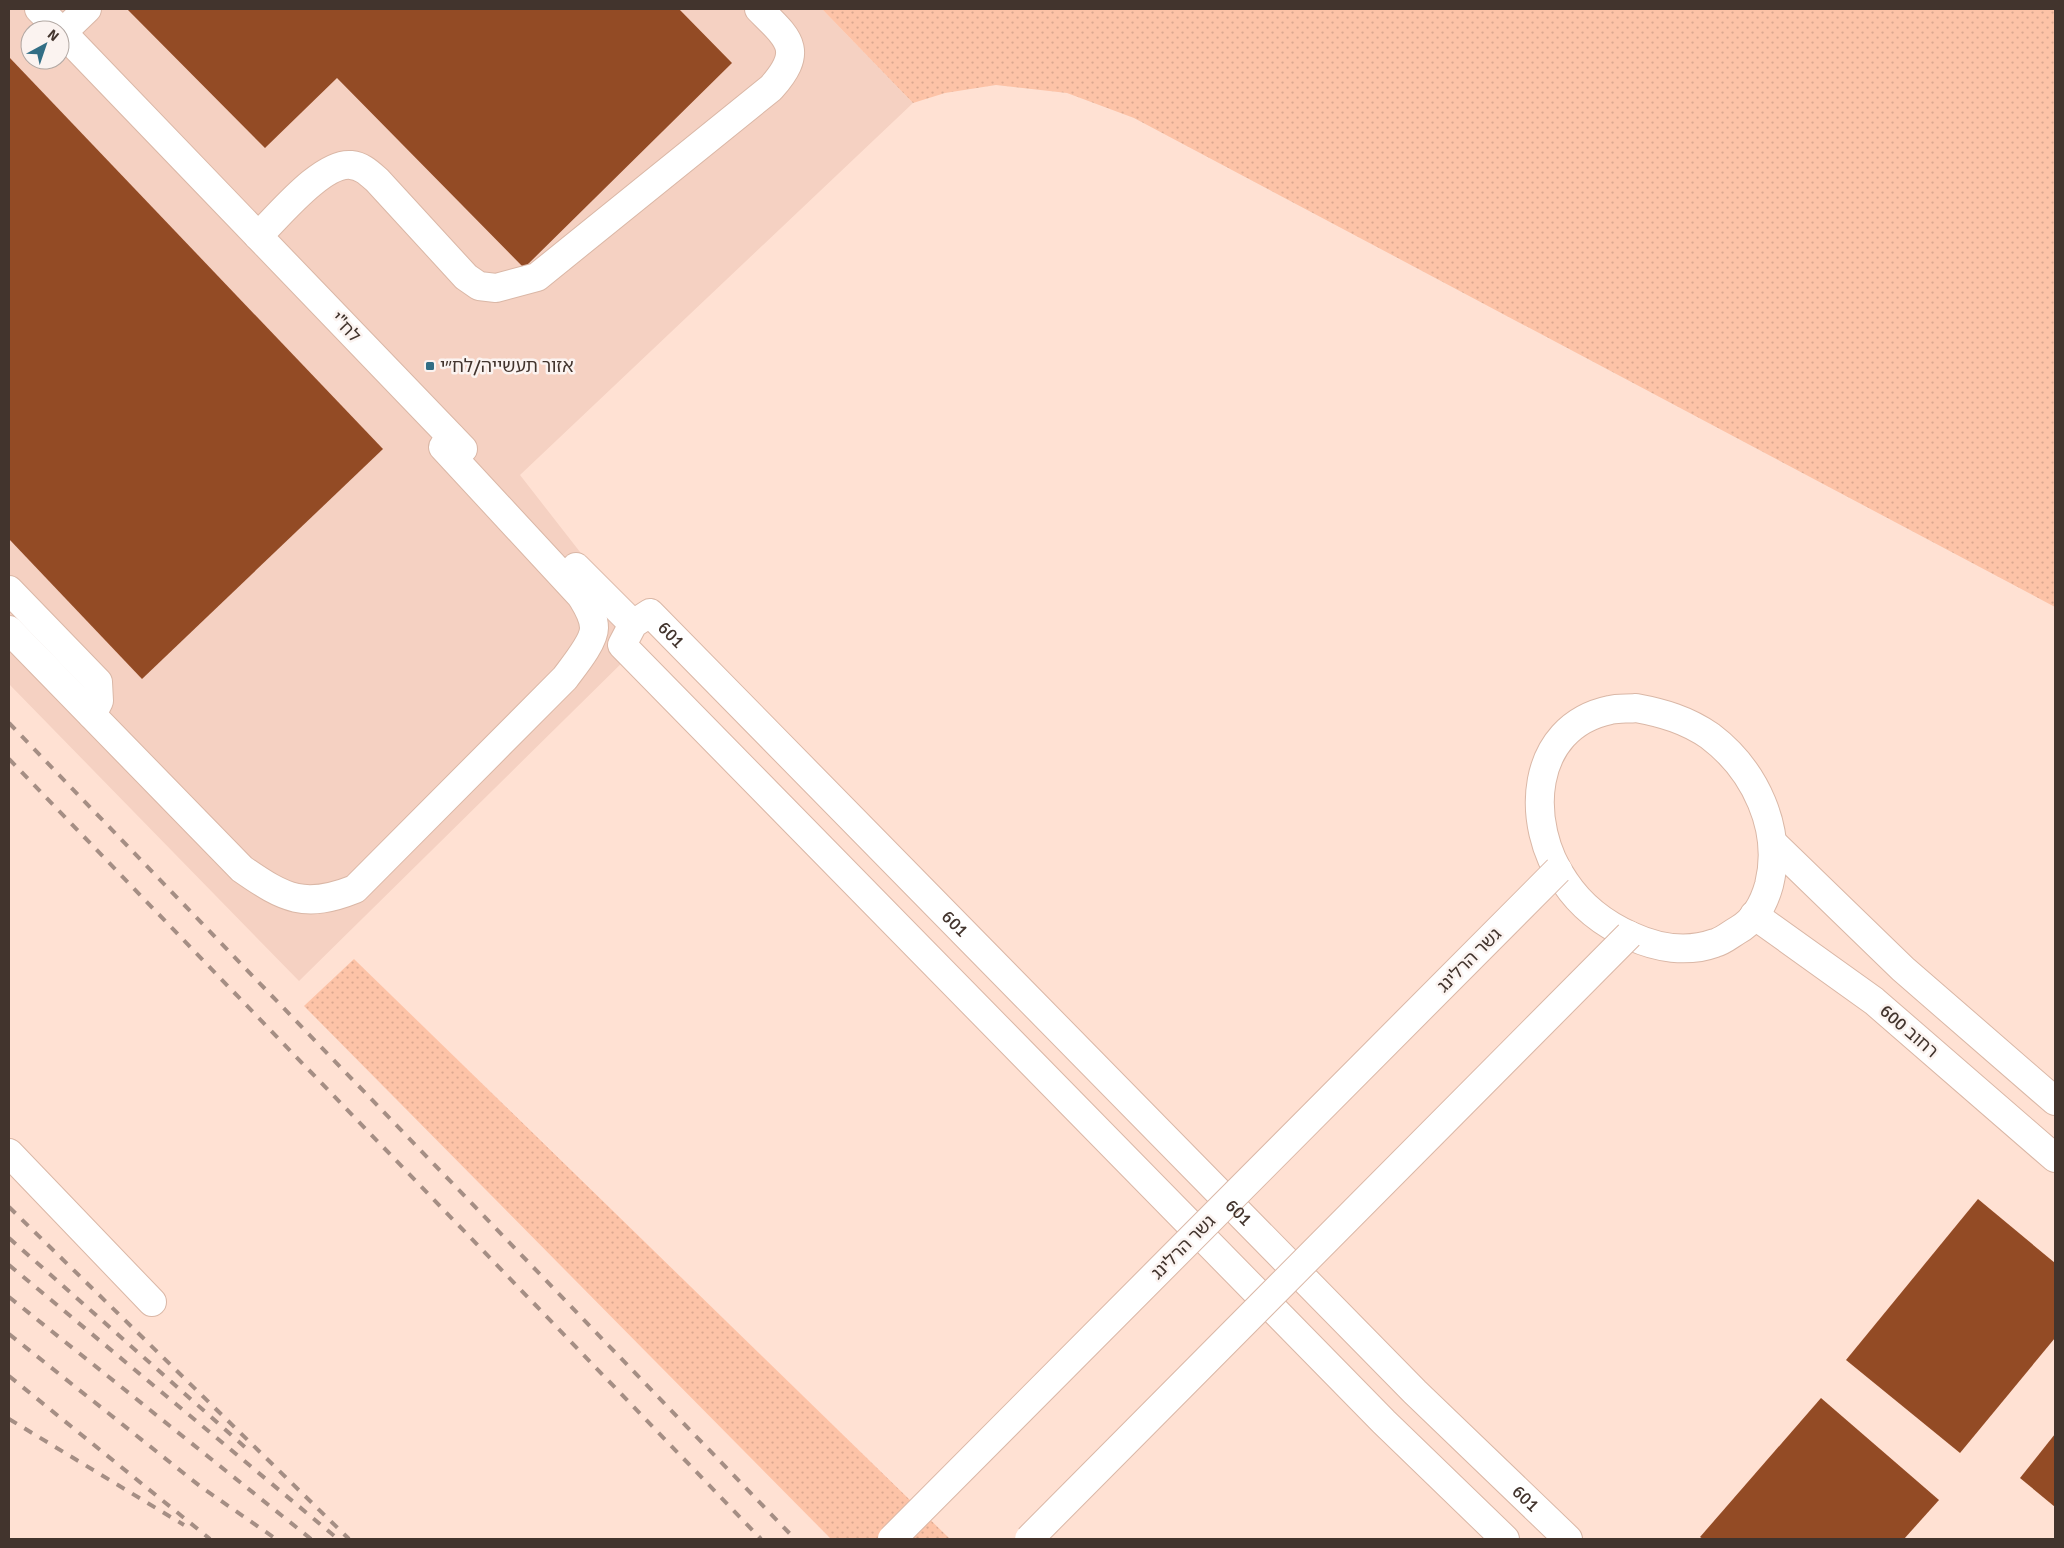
<svg xmlns="http://www.w3.org/2000/svg" width="2064" height="1548" viewBox="0 0 2064 1548" font-family="Signika,'Noto Sans Hebrew',sans-serif">
<style>
.built{fill:#f5d1c2;fill-rule:evenodd}
.grass{fill:url(#grass-dots)}
.building{fill:#934b25}
.lines{fill:none;stroke-linecap:round;stroke-linejoin:round}
.minor-casing{stroke:#dab7a6;stroke-width:30}
.minor{stroke:#fff;stroke-width:28}
.rail{stroke:#a58e84;stroke-width:4;stroke-dasharray:9 9;stroke-linecap:butt}
.minor-bridge-casing{stroke:#dab7a6;stroke-width:30;stroke-linecap:butt}
.minor-bridge{stroke:#fff;stroke-width:28}
.poi-dot{fill:#326e85;stroke:#fbf3f0;stroke-width:2}
.labels{text-anchor:middle;dominant-baseline:central;stroke-width:5;stroke-linejoin:round;paint-order:stroke}
.street-label{font-size:18px;fill:#42342d;stroke:#fbf3f0}
.poi-label{font-size:18px;fill:#42342d;stroke:#fbf3f0;text-anchor:start}
</style>
<defs>
<pattern id="grass-dots" width="8" height="8" patternUnits="userSpaceOnUse" patternTransform="scale(1.25)"><rect width="8" height="8" fill="#fdc3a7"/><path d="M2 2h.1M6 6h.1" fill="none" stroke="#daa890" stroke-width="1.8" stroke-linecap="round"/></pattern>
</defs>
<rect width="100%" height="100%" fill="#ffe1d3"/>
<path class="built" d="M9,9H822L913,103L520,475L633,620V652L299,981L9,684ZM30,30H60V60H30Z"/>
<g class="grass">
<path d="M822,9H2055V607L1134,118L1067,93L996,85L945,93L913,103Z"/>
<path d="M354,959L950,1539H831L304,1006Z"/>
</g>
<g class="building">
<path d="M127,9H679L732,63L524,268L337,78L265,148Z"/>
<path d="M9,57L383,449L142,679L9,539Z"/>
<path d="M1978,1199L2055,1263V1338L1960,1453L1846,1360Z"/>
<path d="M1821,1398L1939,1500L1904,1539H1703L1700,1537Z"/>
<path d="M2055,1434V1507L2020,1478Z"/>
</g>
<g class="lines">
<g class="minor-casing">
<g id="minor">
<path d="M39,9L60,30"/>
<path d="M60,30L463,449"/>
<path d="M62,33L87,9"/>
<path d="M258,236C278,217 322,162 351,165C362,166 369,173 377,180L466,277L479,286L496,288L537,277L771,88C805,50 789,39 759,9"/>
<path d="M576,567L633,624"/>
<path d="M9,590L98,682L99,701L92,715"/>
<path d="M9,630L242,869C285,899 305,909 355,889L565,678C573,667 594,642 594,628C594,616 587,606 581,596L443,447L451,437"/>
<path d="M1636,708C1663,713 1687,720 1710,736C1755,770 1783,829 1769,885C1764,903 1754,921 1738,930C1731,934 1723,941 1715,943C1687,953 1657,948 1631,936C1604,924 1581,906 1565,882C1524,824 1529,727 1610,710C1618,708 1628,709 1636,708Z"/>
<path d="M1773,843L1903,969L2055,1101"/>
<path d="M1754,915L1874,1001L2055,1158"/>
<path d="M9,1153L152,1302"/>
<path id="s1" d="M1505,1539L1384,1422L622,645L633,624L650,613L1415,1392L1568,1539"/>
</g>
</g>
<use href="#minor" class="minor"/>
<g class="rail">
<path d="M9,723L795,1539"/>
<path d="M9,759L761,1539"/>
<path d="M9,1207L349,1539"/>
<path d="M9,1238L246,1448"/>
<path d="M9,1265L338,1539"/>
<path d="M9,1297L311,1539"/>
<path d="M9,1334L201,1487L276,1539"/>
<path d="M9,1376L210,1539"/>
<path d="M9,1419L184,1525"/>
</g>
<g class="minor-bridge-casing">
<g id="minor-bridge">
<path d="M892,1539L1558,870"/>
<path d="M1029,1539L1629,935"/>
</g>
</g>
<use href="#minor-bridge" class="minor-bridge"/>
</g>
<rect class="poi-dot" x="425" y="361" width="10" height="10" rx="2.5"/>
<g class="labels">
<g class="street-label">
<text transform="translate(346 327) rotate(46)">לח"י</text>
<text stroke="none"><textPath href="#s1" startOffset="1331">601</textPath></text>
<text stroke="none"><textPath href="#s1" startOffset="1736">601</textPath></text>
<text transform="translate(1469 960) rotate(-45)">גשר הרלינג</text>
<text transform="translate(1909 1031) rotate(41)">רחוב 600</text>
<text stroke="none"><textPath href="#s1" startOffset="2141">601</textPath></text>
<text transform="translate(1183 1247) rotate(-45)">גשר הרלינג</text>
<text stroke="none"><textPath href="#s1" startOffset="2546">601</textPath></text>
</g>
<g class="poi-label">
<text x="440" y="366">אזור תעשייה/לח״י</text>
</g>
</g>
<rect width="2064" height="1548" fill="none" stroke="#42342d" stroke-width="20"/>
<g transform="translate(45 45) rotate(40)"><circle r="24" fill="#fbf3f0" stroke="#b1a7a2"/>
<path d="M0-4L9 19L0 12L-9 19Z" fill="#326e85"/>
<text y="-8" font-size="14" font-weight="bold" text-anchor="middle" fill="#42342d">N</text>
</g>
</svg>
